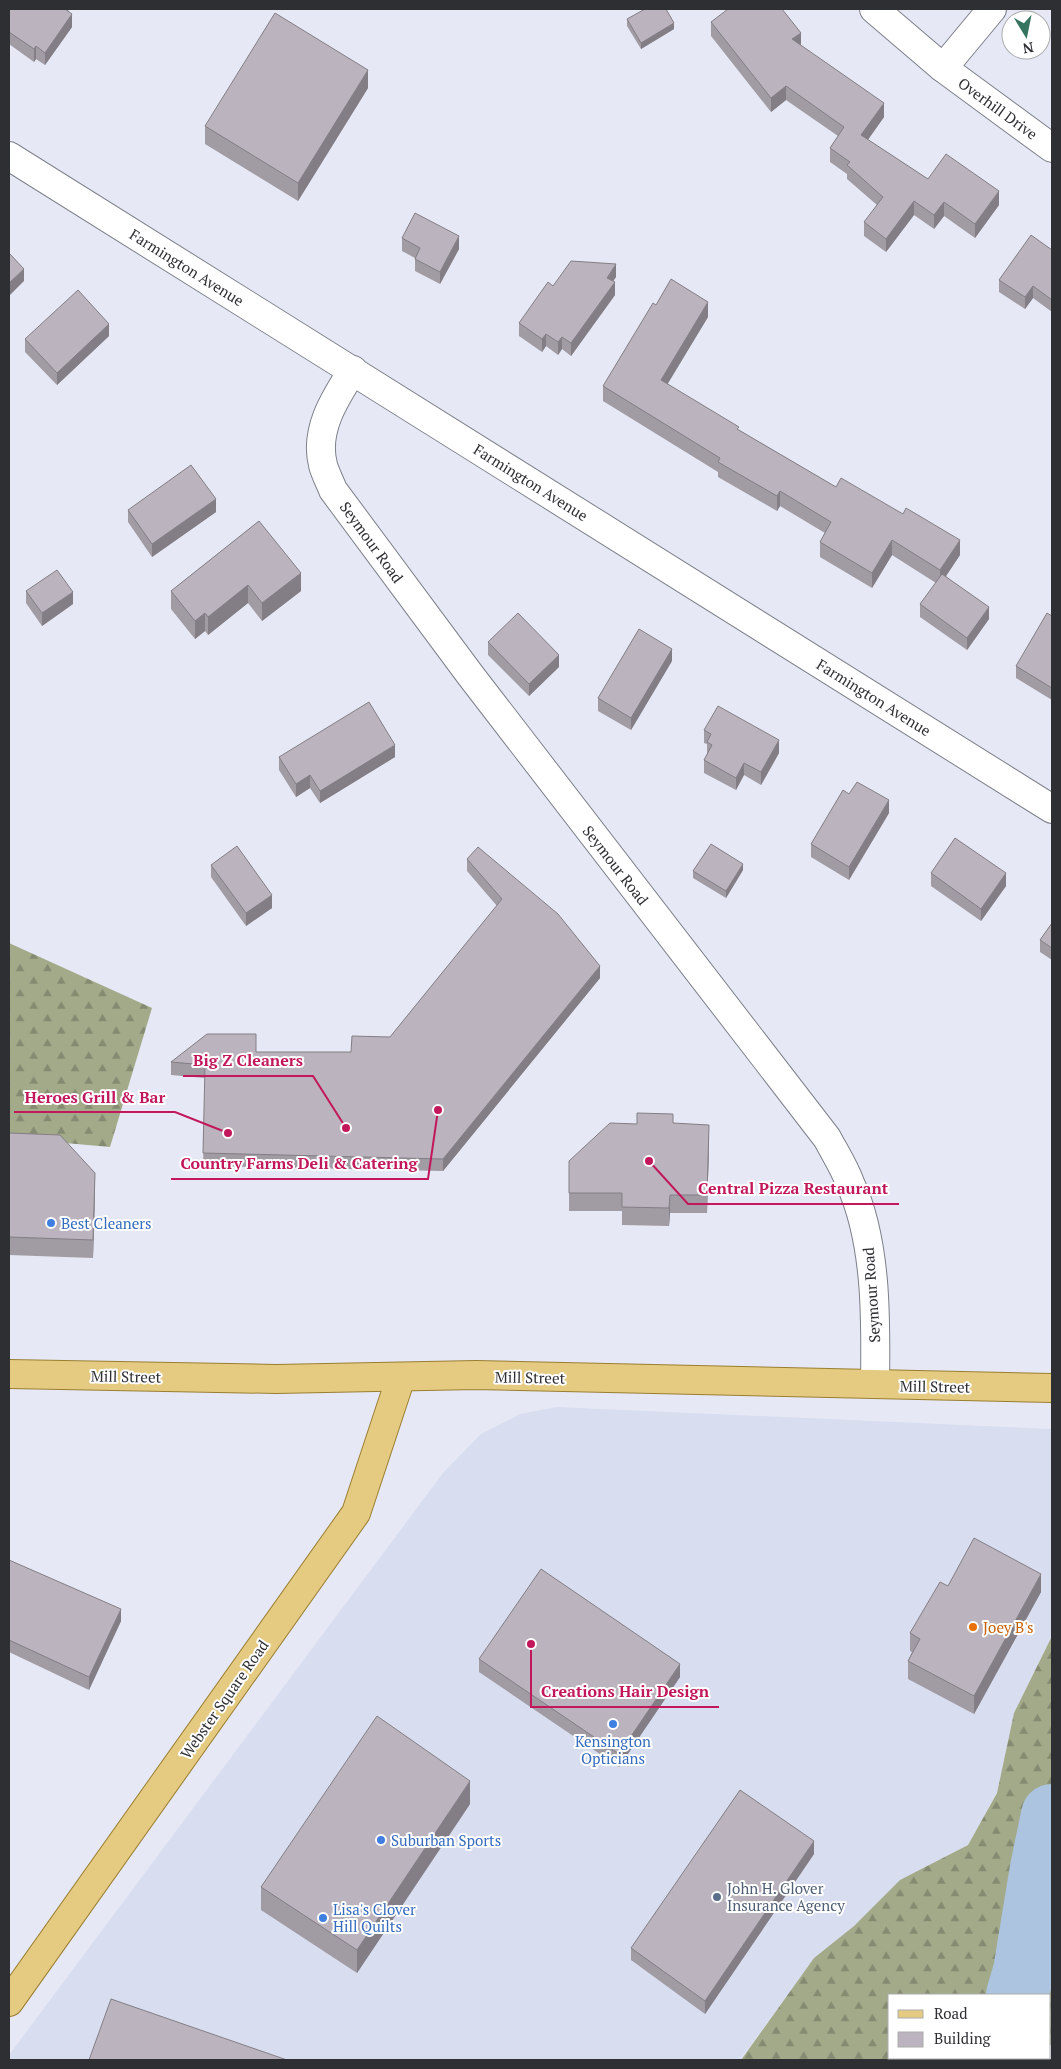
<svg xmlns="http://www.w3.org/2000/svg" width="1061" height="2069" viewBox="0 0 1061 2069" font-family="'PT Serif',serif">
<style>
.built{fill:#d8ddf0}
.forest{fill:url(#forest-firs)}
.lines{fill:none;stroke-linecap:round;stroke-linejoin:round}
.river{stroke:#acc4df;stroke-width:62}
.minor-casing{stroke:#7d808a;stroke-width:30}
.major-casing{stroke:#9a7e30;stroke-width:30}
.minor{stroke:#fff;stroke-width:28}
.major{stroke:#e5cb82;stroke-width:28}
.wall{fill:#a19ba3}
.shaded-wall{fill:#837e85}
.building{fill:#bbb4be;stroke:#837e85}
.shop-dot{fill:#3f7fe0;stroke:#fff;stroke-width:2}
.food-dot{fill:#e8710a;stroke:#fff;stroke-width:2}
.service-dot{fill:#5c6f8a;stroke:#fff;stroke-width:2}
.labels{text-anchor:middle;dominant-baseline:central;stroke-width:4;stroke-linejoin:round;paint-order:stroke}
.street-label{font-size:15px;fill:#2e2f33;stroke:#fff}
.shop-label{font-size:15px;fill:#366cbe;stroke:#fff;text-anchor:start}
.food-label{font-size:15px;fill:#c56008;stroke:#fff;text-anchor:start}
.service-label{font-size:15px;fill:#4e5e75;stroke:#fff;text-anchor:start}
.leader{fill:none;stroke:#c2185b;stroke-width:2}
.callout-dot{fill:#c2185b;stroke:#fff;stroke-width:2}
.callout-label{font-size:16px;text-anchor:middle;font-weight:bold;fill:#c2185b;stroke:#fff;stroke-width:4;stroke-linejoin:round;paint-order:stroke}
</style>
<defs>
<pattern id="forest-firs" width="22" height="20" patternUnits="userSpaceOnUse" patternTransform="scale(1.25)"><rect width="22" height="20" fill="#a3aa89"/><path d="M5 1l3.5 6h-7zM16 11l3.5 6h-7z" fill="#858b71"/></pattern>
</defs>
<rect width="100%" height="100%" fill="#e6e9f5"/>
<path class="built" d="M557,1407L1052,1429V1636L1014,1713L997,1792L968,1845L900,1880L854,1926L814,1958L740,2060H9V2055L443,1473L481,1434L520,1414Z"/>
<g class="forest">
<path d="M9,943L152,1008L110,1147L9,1138Z"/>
<path d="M1052,1636V2045H1050V1995H890V2058H1031L1028,2060H741L814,1958L854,1926L900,1880L968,1845L997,1793L1014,1713Z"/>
</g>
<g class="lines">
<g class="river">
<path d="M1017,1995L1024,1971L1041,1868L1052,1815"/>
<path d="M963,2060L967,2058"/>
</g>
<g class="minor-casing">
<g id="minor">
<path d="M874,9L943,68L1052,148"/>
<path d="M943,68L992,9"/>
<path d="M9,156L1052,809"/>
<path d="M353,370C335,398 314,430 323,465C325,473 330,482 333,490L471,676L827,1138C835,1153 844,1167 850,1183C877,1242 876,1320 875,1384"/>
</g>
</g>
<g class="major-casing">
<g id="major">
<path d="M9,1374L276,1379L476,1375L1052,1388"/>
<path d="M9,2002L356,1513L401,1377"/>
</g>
</g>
<use href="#minor" class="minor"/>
<use href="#major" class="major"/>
</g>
<g class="wall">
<path d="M9,9H70L68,11L72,27L45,65L36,59L34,62L9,44Z"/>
<path d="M627,19L674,29L641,49L627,26Z"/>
<path d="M711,22L801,45L884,117L868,140L928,179L999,205L975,238L944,216L934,229L914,215L886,252L864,236V222L877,205L847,179V174L830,162V148L838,136L786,100L771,112L711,36Z"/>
<path d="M368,88L298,201L205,144V126Z"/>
<path d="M402,238L459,249L440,284L415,271V258L402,251Z"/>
<path d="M1052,250V312L1033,298L1025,309L999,292V280Z"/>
<path d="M616,277L613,281L615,295L571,356L562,349L558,355L546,346L542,352L519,336V323L553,286Z"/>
<path d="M656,305L708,317L667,384L739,430L836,487L960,555L946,576L989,619L967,650L920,617V604L936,583L892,555L872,588L820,557V542L825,533L780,506L777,511L718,477V472L603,401V386Z"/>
<path d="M109,336L57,385L25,352V339Z"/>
<path d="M128,510L216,512L152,557L128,522Z"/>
<path d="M259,521L301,591L262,621L248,603L208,635L205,631L195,639L171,609V591Z"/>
<path d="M26,591L73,604L42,626L26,603Z"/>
<path d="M1052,616V700L1016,678V666Z"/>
<path d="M488,642L559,667L529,696L488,655Z"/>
<path d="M672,661L631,730L598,711V698Z"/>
<path d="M704,730L779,753L761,785L744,775L736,790L704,773V760L707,754V744L704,743Z"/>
<path d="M279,757H395L320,803L310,788L296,797L279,770Z"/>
<path d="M849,794L889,813L849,880L811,857V844Z"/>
<path d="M467,859L600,978L443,1171L203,1166L205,1078L171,1075V1062L256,1052H351L390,1037L497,906L467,871Z"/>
<path d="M211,865L272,908L246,926L211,877Z"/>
<path d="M743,870L726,898L693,878V871Z"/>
<path d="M931,873L1006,886L981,921L931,886Z"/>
<path d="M1052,923V960L1040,952V940Z"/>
<path d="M673,1123L709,1143L707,1213H670L669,1226L622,1225V1211H569V1161L637,1124Z"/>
<path d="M9,1133L95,1191L93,1258L9,1255Z"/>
<path d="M9,1560L121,1621L89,1690L9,1652Z"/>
<path d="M948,1586L1041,1592L974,1714L908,1679V1661L912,1652L910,1651V1633Z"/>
<path d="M479,1659L680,1677L619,1767L479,1672Z"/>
<path d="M470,1804L357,1973L261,1910V1887Z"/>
<path d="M814,1854L705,2014L631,1960V1948Z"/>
</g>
<g class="shaded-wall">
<path d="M72,14V27L45,65V53Z"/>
<path d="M674,23V29L641,49V43Z"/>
<path d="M801,33V47L792,39Z"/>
<path d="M36,46V59L34,62V49Z"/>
<path d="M368,70V88L298,201V183Z"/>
<path d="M786,86V100L771,112V98Z"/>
<path d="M884,103V117L861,149V135Z"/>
<path d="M999,191V205L975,238V224Z"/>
<path d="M914,201V215L886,252V239Z"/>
<path d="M944,202V216L934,229V215Z"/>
<path d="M459,236V249L440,284V272Z"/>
<path d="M616,264V277L607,290V278Z"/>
<path d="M24,269V281L9,296V283Z"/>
<path d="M615,282V295L571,356V343Z"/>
<path d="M1033,286V298L1025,309V297Z"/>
<path d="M708,302V317L661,395V380Z"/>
<path d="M109,324V336L57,385V373Z"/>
<path d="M546,334V346L542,352V339Z"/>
<path d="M562,337V349L558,355V342Z"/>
<path d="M780,491V506L777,511V496Z"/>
<path d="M216,499V512L152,557V544Z"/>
<path d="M892,540V555L872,588V573Z"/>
<path d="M960,540V555L940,585V570Z"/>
<path d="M301,573V591L262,621V603Z"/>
<path d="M248,585V603L208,635V617Z"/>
<path d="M73,592V604L42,626V613Z"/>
<path d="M989,607V619L967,650V638Z"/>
<path d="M205,613V631L195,639V621Z"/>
<path d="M672,649V661L631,730V718Z"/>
<path d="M559,655V667L529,696V684Z"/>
<path d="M779,740V753L761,785V772Z"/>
<path d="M395,745V757L320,803V791Z"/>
<path d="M744,763V775L736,790V778Z"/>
<path d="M310,775V788L296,797V784Z"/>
<path d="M889,800V813L849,880V867Z"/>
<path d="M10,801V814L9,815V802Z"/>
<path d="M743,864V870L726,898V891Z"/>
<path d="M1006,873V886L981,921V909Z"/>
<path d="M272,895V908L246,926V913Z"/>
<path d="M600,966V978L443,1171V1159Z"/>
<path d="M709,1125V1143L707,1213V1195Z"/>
<path d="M95,1173V1191L93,1258V1240Z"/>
<path d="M670,1195V1213L669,1226V1208Z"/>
<path d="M1041,1574V1592L974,1714V1696Z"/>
<path d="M121,1609V1621L89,1690V1677Z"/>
<path d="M680,1664V1677L619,1767V1754Z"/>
<path d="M470,1781V1804L357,1973V1950Z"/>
<path d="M814,1841V1854L705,2014V2001Z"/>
</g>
<g class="building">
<path d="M9,9H65L72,14L45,53L36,46L34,49L9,32Z"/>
<path d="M645,9H666L674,23L641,43L627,19Z"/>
<path d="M728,9H782L801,33L792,39L884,103L861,135L928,179L946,154L999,191L975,224L944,202L934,215L914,201L886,239L864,222L883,197L847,165L850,162L830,148L844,127L786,86L771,98L711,22Z"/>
<path d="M275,13L368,70L298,183L205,126Z"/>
<path d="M415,213L459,236L440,272L415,259L420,248L402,238Z"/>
<path d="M1031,235L1052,250V300L1033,286L1025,297L999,280Z"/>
<path d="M9,253L24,269L9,283Z"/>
<path d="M571,261L616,264L607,278L615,282L571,343L562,337L558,342L546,334L542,339L519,323L548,282L553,286Z"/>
<path d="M671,279L708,302L661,380L739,427L737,429L836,487L841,478L903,514L906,508L960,540L940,570L892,540L872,573L820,542L831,522L780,491L777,496L718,462L720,458L603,386L653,303L656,305Z"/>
<path d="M78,290L109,324L57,373L25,339Z"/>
<path d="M191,465L216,499L152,544L128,510Z"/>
<path d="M259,521L301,573L262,603L248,585L208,617L205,613L195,621L171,591Z"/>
<path d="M57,570L73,592L42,613L26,591Z"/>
<path d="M942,574L989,607L967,638L920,604Z"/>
<path d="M518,613L559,655L529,684L488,642Z"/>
<path d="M1047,613L1052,616V688L1016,666Z"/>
<path d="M639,629L672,649L631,718L598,698Z"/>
<path d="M369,702L395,745L320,791L310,775L296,784L279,757Z"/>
<path d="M718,706L779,740L761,772L744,763L736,778L704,760L712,745L707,742L711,734L704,730Z"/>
<path d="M857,782L889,800L849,867L811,844L843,790L849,794Z"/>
<path d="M955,838L1006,873L981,909L931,873Z"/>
<path d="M711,844L743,864L726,891L693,871Z"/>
<path d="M237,846L272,895L246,913L211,865Z"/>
<path d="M478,847L558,914L600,966L443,1159L203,1153L205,1065L171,1062L207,1034H256V1052H351L352,1036L390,1037L502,899L467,859Z"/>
<path d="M1052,923V948L1040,940Z"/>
<path d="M637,1113L673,1114V1123L709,1125L707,1195H670L669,1208L622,1207V1193H569V1161L610,1123L637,1124Z"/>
<path d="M9,1133L60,1135L95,1173L93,1240L9,1237Z"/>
<path d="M974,1538L1041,1574L974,1696L908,1661L920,1639L910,1633L940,1582L948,1586Z"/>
<path d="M9,1560L121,1609L89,1677L9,1640Z"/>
<path d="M541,1569L680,1664L619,1754L479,1659Z"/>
<path d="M377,1716L470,1781L357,1950L261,1887Z"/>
<path d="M740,1790L814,1841L705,2001L631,1948Z"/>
<path d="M111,1999L287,2060H89Z"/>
</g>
<g class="shop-dot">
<circle cx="51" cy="1223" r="5"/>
<circle cx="613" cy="1724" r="5"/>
<circle cx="381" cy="1840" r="5"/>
<circle cx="323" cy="1918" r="5"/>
</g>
<circle class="food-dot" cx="973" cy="1627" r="5"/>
<circle class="service-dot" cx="717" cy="1897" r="5"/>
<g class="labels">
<g class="street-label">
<text transform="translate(998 108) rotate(36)">Overhill Drive</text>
<text transform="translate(187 267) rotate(32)">Farmington Avenue</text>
<text transform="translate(531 482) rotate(32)">Farmington Avenue</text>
<text transform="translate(372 542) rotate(54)">Seymour Road</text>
<text transform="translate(874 697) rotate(32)">Farmington Avenue</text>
<text transform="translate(616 865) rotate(52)">Seymour Road</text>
<text transform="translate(871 1295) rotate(-94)">Seymour Road</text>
<text transform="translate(126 1376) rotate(1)">Mill Street</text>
<text transform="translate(530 1377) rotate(1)">Mill Street</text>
<text transform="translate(935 1386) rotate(1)">Mill Street</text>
<text transform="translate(224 1699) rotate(-55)">Webster Square Road</text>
</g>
<g class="shop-label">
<text x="61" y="1223">Best Cleaners</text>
<text x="613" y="1741" text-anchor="middle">Kensington<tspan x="613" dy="17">Opticians</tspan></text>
<text x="391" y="1840">Suburban Sports</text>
<text x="333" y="1909">Lisa's Clover<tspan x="333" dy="17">Hill Quilts</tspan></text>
</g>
<g class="food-label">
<text x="983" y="1627">Joey B's</text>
</g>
<g class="service-label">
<text x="727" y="1888">John H. Glover<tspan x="727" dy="17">Insurance Agency</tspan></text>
</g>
</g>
<path class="leader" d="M346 1128L313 1076H183M228 1133L175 1112H14M438 1110L428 1179H171M649 1161L688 1204H899M531 1644L531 1707H719"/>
<g class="callout-dot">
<circle cx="346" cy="1128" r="5"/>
<circle cx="228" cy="1133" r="5"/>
<circle cx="438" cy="1110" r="5"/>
<circle cx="649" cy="1161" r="5"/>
<circle cx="531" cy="1644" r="5"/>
</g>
<g class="callout-label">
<text x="248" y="1066">Big Z Cleaners</text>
<text x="95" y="1103">Heroes Grill &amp; Bar</text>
<text x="299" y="1169">Country Farms Deli &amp; Catering</text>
<text x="793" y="1194">Central Pizza Restaurant</text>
<text x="625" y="1697">Creations Hair Design</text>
</g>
<rect width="1061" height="2069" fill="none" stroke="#2e2f33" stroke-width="20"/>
<rect x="888" y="1994" width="162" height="65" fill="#ffffff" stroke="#abacad"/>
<rect x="898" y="2010" width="25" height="8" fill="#e5cb82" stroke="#abacad"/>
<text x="934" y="2019" font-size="15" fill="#2e2f33">Road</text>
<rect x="898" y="2032" width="25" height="15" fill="#bbb4be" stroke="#abacad"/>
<text x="934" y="2044" font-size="15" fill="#2e2f33">Building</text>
<g transform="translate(1026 35) rotate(170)"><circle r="24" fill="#ffffff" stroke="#abacad"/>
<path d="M0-4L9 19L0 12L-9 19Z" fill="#367460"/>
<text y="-8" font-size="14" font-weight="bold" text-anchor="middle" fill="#2e2f33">N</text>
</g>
</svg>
